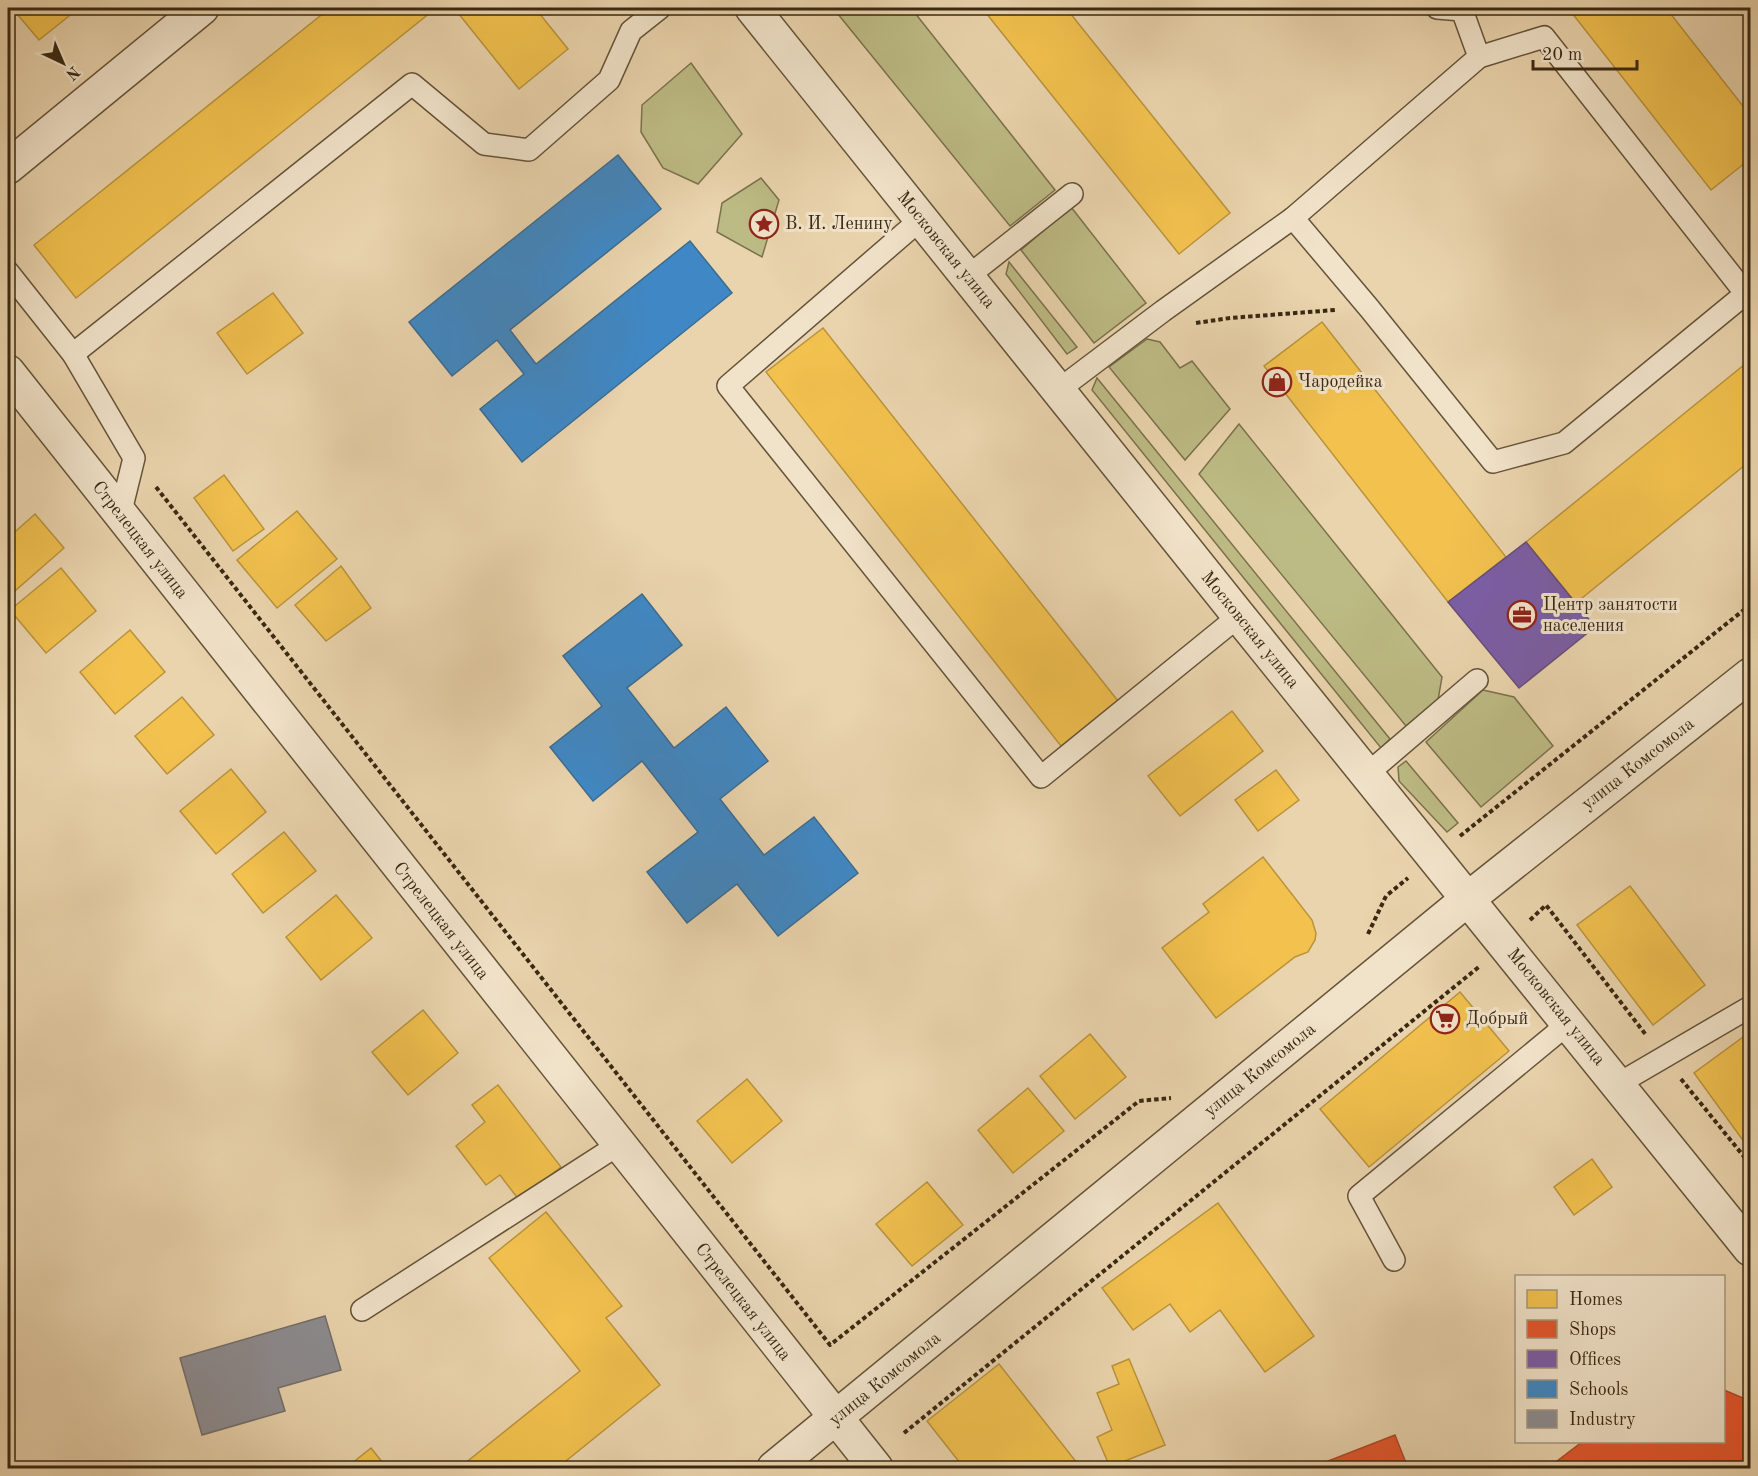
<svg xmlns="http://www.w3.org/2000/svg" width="1758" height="1476" viewBox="0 0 1758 1476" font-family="'Old Standard TT',serif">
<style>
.green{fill:#bdbb85;stroke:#7b724c;stroke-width:1.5}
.homes{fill:#f2c14e;stroke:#ba933c;stroke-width:1.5}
.shops{fill:#e4572e;stroke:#b14926;stroke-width:1.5}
.offices{fill:#7b5ea7;stroke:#674e7a;stroke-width:1.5}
.schools{fill:#3f88c5;stroke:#3d6b8f;stroke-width:1.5}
.industry{fill:#8d8d92;stroke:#746f6c;stroke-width:1.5}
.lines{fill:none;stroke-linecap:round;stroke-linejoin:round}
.service-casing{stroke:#655339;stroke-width:24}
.minor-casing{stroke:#655339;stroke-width:36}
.tertiary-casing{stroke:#655339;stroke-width:36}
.path{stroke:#392812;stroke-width:4;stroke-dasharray:4.5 3;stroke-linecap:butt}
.service{stroke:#f1e3ca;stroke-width:21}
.minor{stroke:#f1e3ca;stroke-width:33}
.tertiary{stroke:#f1e3ca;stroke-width:33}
.labels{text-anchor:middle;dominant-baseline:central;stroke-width:6;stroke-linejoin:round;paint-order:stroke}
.poi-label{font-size:18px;fill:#392812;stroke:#f1e3ca;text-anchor:start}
.street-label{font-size:18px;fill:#392812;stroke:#f1e3ca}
</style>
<rect width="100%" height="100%" fill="#ead4ad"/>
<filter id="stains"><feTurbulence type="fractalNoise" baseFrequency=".00333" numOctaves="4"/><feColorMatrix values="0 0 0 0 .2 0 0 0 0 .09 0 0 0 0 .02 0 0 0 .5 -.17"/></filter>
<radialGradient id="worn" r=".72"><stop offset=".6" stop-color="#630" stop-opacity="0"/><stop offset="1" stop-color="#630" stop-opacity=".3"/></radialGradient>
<g class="green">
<path d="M833,8H911L1055,190L1010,226Z"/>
<path d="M691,63L742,134L698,184L663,168L641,132L642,105Z"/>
<path d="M761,178L779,200L762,257L717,232L722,203Z"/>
<path d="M1071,207L1146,303L1094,343L1021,250Z"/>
<path d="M1009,262L1077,347L1067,354L1006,274Z"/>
<path d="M1147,339L1160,342L1180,368L1192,361L1230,409L1185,460L1109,367Z"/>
<path d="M1097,378L1390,739L1381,748L1092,390Z"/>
<path d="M1239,424L1442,677L1438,700L1406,726L1199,474Z"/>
<path d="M1483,690L1514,697L1553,746L1481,807L1426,742Z"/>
<path d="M1406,761L1458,823L1447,832L1399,781L1398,767Z"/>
</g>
<g class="homes">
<path d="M12,8H79L39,40Z"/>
<path d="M330,8H436L76,298L34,245Z"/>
<path d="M454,8H535L568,49L519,89Z"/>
<path d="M982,8H1066L1230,213L1179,254Z"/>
<path d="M1568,8H1666L1750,115V159L1711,190Z"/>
<path d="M273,293L303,333L247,374L217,333Z"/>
<path d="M1322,322L1506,557L1448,602L1264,366Z"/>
<path d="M823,328L1118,701L1061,746L766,372Z"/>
<path d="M1750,360V461L1576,603L1526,542Z"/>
<path d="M224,475L264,529L233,551L194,498Z"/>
<path d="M297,511L337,559L277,608L237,560Z"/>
<path d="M35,514L64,548L8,597V538Z"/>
<path d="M341,566L371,608L326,641L295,605Z"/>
<path d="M61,568L96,611L46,653L10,610Z"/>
<path d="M130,630L165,672L115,714L80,672Z"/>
<path d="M182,697L214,735L167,774L135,736Z"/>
<path d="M1232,711L1263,751L1180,816L1148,776Z"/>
<path d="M231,769L266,812L216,854L180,811Z"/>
<path d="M1276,770L1299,800L1258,831L1235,800Z"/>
<path d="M284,832L316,871L263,913L232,874Z"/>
<path d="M1263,857L1312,920L1316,933L1315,940L1308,952L1295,957L1216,1018L1162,948L1209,912L1203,904Z"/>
<path d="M1630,886L1705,985L1653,1025L1577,925Z"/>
<path d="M336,895L372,938L321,980L286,937Z"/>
<path d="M1460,992L1509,1051L1369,1167L1320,1109Z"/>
<path d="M423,1010L458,1053L408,1095L372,1052Z"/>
<path d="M1750,1032V1150L1694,1073Z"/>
<path d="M1090,1034L1126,1077L1075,1119L1040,1076Z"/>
<path d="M747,1079L782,1121L732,1163L697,1121Z"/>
<path d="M498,1085L561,1167L519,1200L500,1175L486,1185L456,1146L485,1122L472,1105Z"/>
<path d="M1028,1088L1064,1131L1013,1173L978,1130Z"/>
<path d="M1592,1159L1612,1187L1574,1215L1554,1187Z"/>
<path d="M927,1182L963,1225L912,1266L876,1224Z"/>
<path d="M1218,1203L1314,1336L1265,1372L1220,1310L1190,1332L1170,1304L1133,1330L1102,1288Z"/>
<path d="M546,1212L622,1306L606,1318L660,1385L566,1461L573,1468H459L580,1371L489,1258Z"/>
<path d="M1129,1359L1165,1445L1110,1467L1097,1437L1112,1430L1097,1393L1119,1384L1112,1366Z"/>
<path d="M999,1364L1081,1468H964L927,1421Z"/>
<path d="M371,1448L387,1468H346Z"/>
</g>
<g class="shops">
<path d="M1724,1390L1750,1401V1468H1548L1582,1442H1724Z"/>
<path d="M1395,1435L1408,1468H1319L1318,1465Z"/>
</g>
<path class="offices" d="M1526,542L1595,627L1519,688L1448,602Z"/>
<g class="schools">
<path d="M618,155L661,209L510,330L536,364L690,241L732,293L522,462L480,409L524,374L497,340L452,376L409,322Z"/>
<path d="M642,594L682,645L627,688L674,748L726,707L768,761L720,799L764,855L814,817L858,873L778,936L737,884L687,923L647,872L698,832L642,761L593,801L550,747L602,706L563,656Z"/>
</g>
<path class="industry" d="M325,1316L341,1370L278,1388L285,1411L202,1435L180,1358Z"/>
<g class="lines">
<g class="service-casing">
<g id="service">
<path d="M1479,57L1544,37L1746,294"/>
<path d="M1293,218L1369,308L1493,462L1564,443L1750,290"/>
<path d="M921,219L728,386L1041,777L1239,616"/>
<path d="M8,272L73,354L134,458L120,515"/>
<path d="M967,277L1072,194"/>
<path d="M73,354L412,84L484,144L529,150L609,80L631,31L660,8"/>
<path d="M1057,391L1163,311L1293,218L1479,57L1462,10L1437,8"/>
<path d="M1367,774L1477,680"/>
<path d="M1618,1084L1750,1007"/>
<path d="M1394,1260L1359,1196L1569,1023"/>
<path d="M362,1310L618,1145"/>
</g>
</g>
<g class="minor-casing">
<path id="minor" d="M8,372L876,1468"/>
</g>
<g class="tertiary-casing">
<g id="tertiary">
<path d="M752,8L1239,616L1750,1249"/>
<path d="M8,167L202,8"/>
<path d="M774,1468L1469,898L1750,675"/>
</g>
</g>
<g class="path">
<path d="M1196,323L1230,318L1335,310"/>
<path d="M156,487L830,1345L1139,1101L1171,1098"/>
<path d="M1460,836L1750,605"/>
<path d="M1530,920L1546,905L1646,1035"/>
<path d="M1368,934L1386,896L1408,878"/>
<path d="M1681,1079L1750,1164"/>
<path d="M904,1433L1480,966"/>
</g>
<use href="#service" class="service"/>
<use href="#minor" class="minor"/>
<use href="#tertiary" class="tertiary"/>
</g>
<defs>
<g id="sight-ring" transform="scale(1.5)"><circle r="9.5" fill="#f1e3ca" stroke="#8f2418" stroke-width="1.5"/><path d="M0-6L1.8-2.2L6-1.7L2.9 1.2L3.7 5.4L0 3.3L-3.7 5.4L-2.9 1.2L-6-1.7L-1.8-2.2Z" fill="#8f2418"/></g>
<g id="shop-ring" transform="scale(1.5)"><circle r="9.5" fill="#f1e3ca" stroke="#8f2418" stroke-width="1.5"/><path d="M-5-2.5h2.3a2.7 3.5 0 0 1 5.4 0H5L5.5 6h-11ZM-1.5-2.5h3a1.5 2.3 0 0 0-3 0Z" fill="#8f2418"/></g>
<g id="office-ring" transform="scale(1.5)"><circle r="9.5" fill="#f1e3ca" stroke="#8f2418" stroke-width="1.5"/><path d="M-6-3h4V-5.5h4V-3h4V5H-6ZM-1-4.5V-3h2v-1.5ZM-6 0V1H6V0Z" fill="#8f2418"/></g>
<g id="supermarket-ring" transform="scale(1.5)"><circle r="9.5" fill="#f1e3ca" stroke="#8f2418" stroke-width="1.5"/><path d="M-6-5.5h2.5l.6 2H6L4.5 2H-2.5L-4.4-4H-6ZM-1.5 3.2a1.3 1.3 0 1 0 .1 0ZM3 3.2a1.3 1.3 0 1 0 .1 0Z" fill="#8f2418"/></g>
</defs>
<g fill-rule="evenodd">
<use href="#sight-ring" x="764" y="224"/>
<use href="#shop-ring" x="1277" y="382"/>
<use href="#office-ring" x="1522" y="615"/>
<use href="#supermarket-ring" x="1445" y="1019"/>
</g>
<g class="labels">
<g class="poi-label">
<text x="785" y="224">В. И. Ленину</text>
<text x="1298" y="382">Чародейка</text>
<text x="1543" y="605">Центр занятости<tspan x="1543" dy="21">населения</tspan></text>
<text x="1466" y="1019">Добрый</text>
</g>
<g class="street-label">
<text transform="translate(946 250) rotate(51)">Московская улица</text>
<text transform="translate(140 540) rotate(52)">Стрелецкая улица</text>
<text transform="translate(1250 630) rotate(51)">Московская улица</text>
<text transform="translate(1638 764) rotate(-38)">улица Комсомола</text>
<text transform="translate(441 921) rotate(52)">Стрелецкая улица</text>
<text transform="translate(1556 1007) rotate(51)">Московская улица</text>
<text transform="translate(1260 1070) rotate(-39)">улица Комсомола</text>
<text transform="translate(743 1302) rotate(52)">Стрелецкая улица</text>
<text transform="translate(885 1379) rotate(-39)">улица Комсомола</text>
</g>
</g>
<rect width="1758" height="1476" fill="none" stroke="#ead4ad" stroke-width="30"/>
<rect x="9" y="9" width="1740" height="1458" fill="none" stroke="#392812" stroke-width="3"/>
<rect x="15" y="15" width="1728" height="1446" fill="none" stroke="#392812" stroke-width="1.5"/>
<rect x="1515" y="1275" width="210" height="168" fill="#f1e3ca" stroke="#a79880" stroke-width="1.5"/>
<rect x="1527" y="1290" width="30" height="18" fill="#f2c14e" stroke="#a79880" stroke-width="1.5"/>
<text x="1569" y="1305" font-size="18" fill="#392812">Homes</text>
<rect x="1527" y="1320" width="30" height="18" fill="#e4572e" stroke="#a79880" stroke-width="1.5"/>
<text x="1569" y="1335" font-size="18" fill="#392812">Shops</text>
<rect x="1527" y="1350" width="30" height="18" fill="#7b5ea7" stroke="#a79880" stroke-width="1.5"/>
<text x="1569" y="1365" font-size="18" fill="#392812">Offices</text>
<rect x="1527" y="1380" width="30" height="18" fill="#3f88c5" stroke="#a79880" stroke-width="1.5"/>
<text x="1569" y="1395" font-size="18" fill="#392812">Schools</text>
<rect x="1527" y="1410" width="30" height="18" fill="#8d8d92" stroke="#a79880" stroke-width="1.5"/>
<text x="1569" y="1425" font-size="18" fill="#392812">Industry</text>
<g transform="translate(63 63) rotate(136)" stroke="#f1e3ca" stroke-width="4.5" paint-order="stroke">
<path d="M0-4.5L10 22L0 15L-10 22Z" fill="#392812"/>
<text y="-9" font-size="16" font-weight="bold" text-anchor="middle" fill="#392812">N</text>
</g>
<path d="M1533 60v9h104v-9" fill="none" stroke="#392812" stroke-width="3"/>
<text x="1542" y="60" font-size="18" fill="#392812" stroke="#f1e3ca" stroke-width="4.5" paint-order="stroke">20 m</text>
<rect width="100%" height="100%" filter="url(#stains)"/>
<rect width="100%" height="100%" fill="url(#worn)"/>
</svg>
